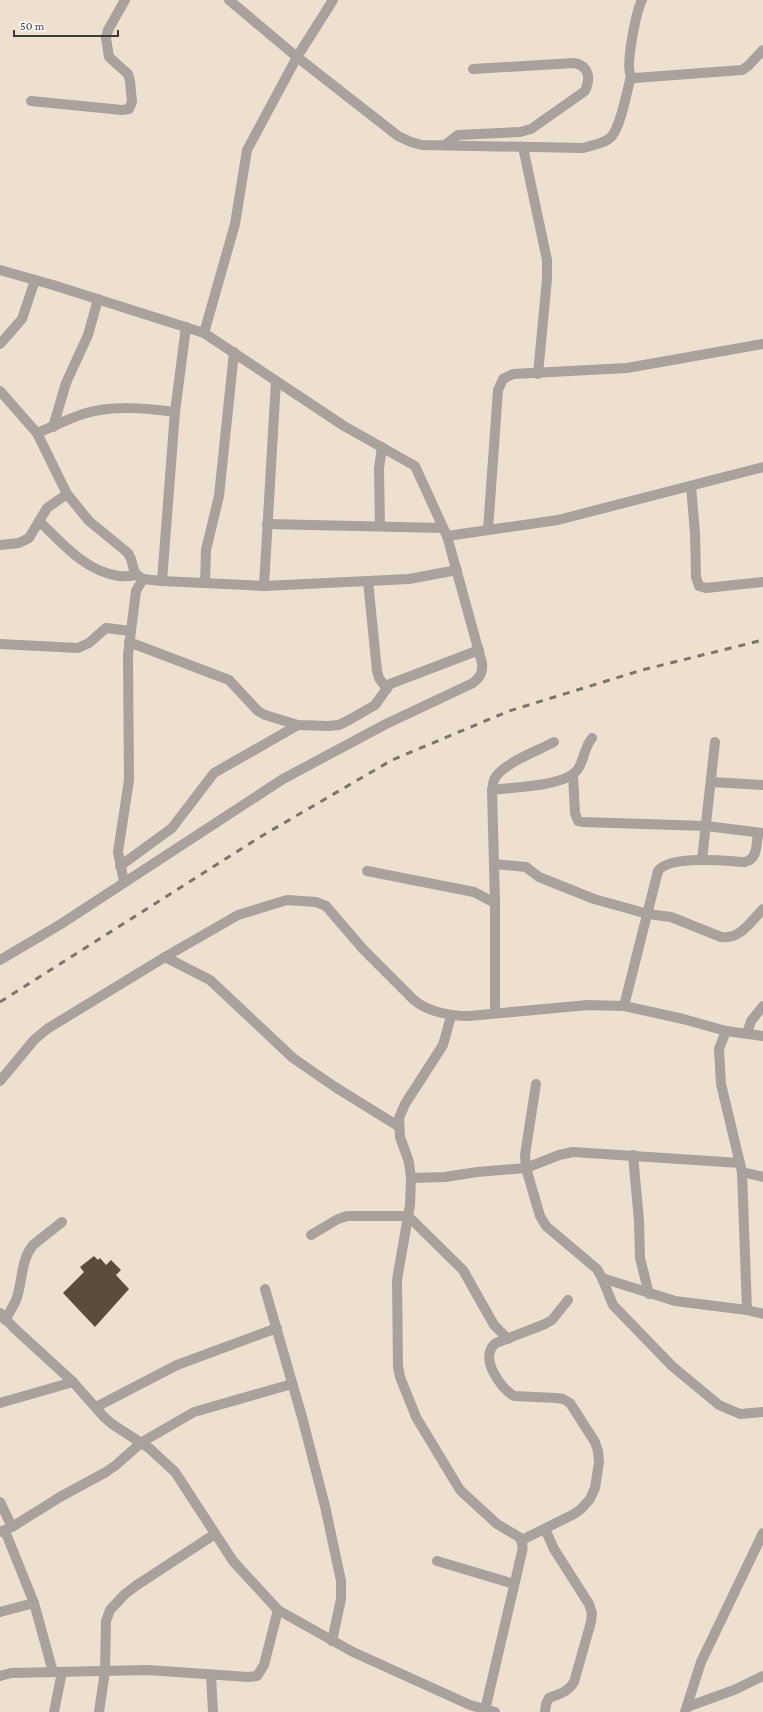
<svg xmlns="http://www.w3.org/2000/svg" width="763" height="1712" viewBox="0 0 763 1712" font-family="'Crimson Pro',serif">
<style>
.building{fill:#5a4d3e}
.lines{fill:none;stroke-linecap:round;stroke-linejoin:round}
.minor{stroke:#aaa19c;stroke-width:10}
.rail{stroke:#7d746a;stroke-width:3;stroke-dasharray:7 7;stroke-linecap:butt}
</style>
<rect width="100%" height="100%" fill="#eee0ce"/>
<path class="building" d="M94,1256L98,1260L100,1258L106,1265L111,1260L121,1270L116,1275L129,1289L95,1327L63,1293L84,1272L80,1267Z"/>
<g class="lines">
<g class="minor">
<path d="M229,0L297,57L398,136L411,142L422,145L583,148C592,145 605,144 612,136C621,125 627,91 631,76"/>
<path d="M642,0C636,12 625,66 631,76L635,78L742,70L748,66L763,50"/>
<path d="M31,101L122,110L129,109L132,102L130,81L128,74L109,57L106,38L108,30L125,0"/>
<path d="M445,145L458,135L520,132L531,129L585,91C591,78 589,66 574,63L473,69"/>
<path d="M523,147L547,260V279L538,374"/>
<path d="M0,270L53,285L204,333L344,426L415,466L447,536L482,663C483,673 480,677 473,683L386,724L283,779L61,924L0,960"/>
<path d="M204,333L235,224L247,150L297,57L333,0"/>
<path d="M0,344L22,319L35,280"/>
<path d="M0,391L37,433L67,494L89,521L128,553L131,559L134,570L137,575L143,579L162,581L264,586L409,579L457,570"/>
<path d="M53,427L66,383L88,335L98,299"/>
<path d="M37,433C52,427 68,419 83,414C112,405 145,408 175,412"/>
<path d="M691,486L695,533L696,577L699,586L706,588L763,582"/>
<path d="M39,521C62,543 86,572 119,576C125,577 131,576 137,575"/>
<path d="M267,524L443,528"/>
<path d="M380,526L379,468L382,447"/>
<path d="M488,530L498,390L503,379L513,374L627,368L763,344"/>
<path d="M447,536L558,520L763,467"/>
<path d="M0,545L19,543L29,538L47,508L67,494"/>
<path d="M162,581L175,412L186,327"/>
<path d="M368,581L377,671L379,678L387,689"/>
<path d="M205,583L206,550L219,496L234,352"/>
<path d="M264,586L276,381"/>
<path d="M129,642L229,680L258,711L265,715L298,725L328,726L339,725L349,720L375,705L390,684L398,681L479,650"/>
<path d="M0,644L78,648L89,643L106,628L131,631"/>
<path d="M573,775L575,813L578,821L582,822L706,826L763,833"/>
<path d="M711,782L763,785"/>
<path d="M492,790C512,787 566,787 578,769C584,760 584,748 592,738"/>
<path d="M702,860L715,742"/>
<path d="M494,864L526,867L539,877L594,899L648,914L671,917L721,937C740,940 751,921 763,909"/>
<path d="M120,866L172,828L214,773L298,725"/>
<path d="M367,871L474,892L495,903"/>
<path d="M124,882L118,852L129,780L128,655L136,591L143,579"/>
<path d="M165,957L210,980L293,1058L335,1087L398,1126"/>
<path d="M624,1006L658,871C670,855 725,861 745,862C758,859 756,845 758,833"/>
<path d="M495,1013V903L492,790C493,786 493,781 495,778C505,762 538,751 554,742"/>
<path d="M451,1016L443,1045L405,1104L399,1118L400,1137L409,1162L411,1178L410,1205L397,1280L398,1366L400,1377L416,1417L460,1490L497,1524L519,1537C524,1543 523,1550 521,1556L485,1710"/>
<path d="M726,1031L719,1049L721,1084L742,1172L747,1310"/>
<path d="M747,1033L751,1021L763,1006"/>
<path d="M0,1081L34,1040L47,1029L165,957L238,915L287,900L316,902L326,906L363,949L414,1000C428,1012 451,1016 469,1016L588,1005L624,1006L683,1019L726,1031L763,1036"/>
<path d="M536,1084L525,1155L526,1168L540,1216L546,1226L597,1269L602,1278L613,1305L672,1366L719,1405L740,1414L763,1412"/>
<path d="M633,1155L639,1221L640,1258L649,1294"/>
<path d="M742,1172L763,1177"/>
<path d="M411,1178L445,1177L477,1172L526,1168L559,1155L573,1152L740,1163"/>
<path d="M311,1235L338,1219L347,1216H408L463,1270L494,1325L508,1339"/>
<path d="M602,1278L675,1301L747,1310L763,1314"/>
<path d="M265,1289L302,1417L325,1506L341,1581V1599L332,1641"/>
<path d="M0,1313L14,1328L73,1382L104,1417L112,1424L149,1448L175,1472L233,1561L278,1610L353,1652L470,1705L495,1712"/>
<path d="M5,1320C9,1313 13,1307 16,1300C23,1282 20,1261 33,1245L62,1222"/>
<path d="M0,1403L73,1382"/>
<path d="M96,1407L177,1365L277,1328"/>
<path d="M0,1502L12,1527"/>
<path d="M545,1529L554,1549L589,1604L592,1613L591,1622L574,1682C568,1692 559,1694 549,1698L546,1704L545,1712"/>
<path d="M5,1531L34,1603L53,1672"/>
<path d="M0,1532L12,1527L60,1497L106,1472L116,1465L142,1442L194,1412L292,1384"/>
<path d="M522,1540L574,1514L581,1509L590,1499L595,1488L599,1462L598,1451L595,1442L570,1403L563,1399L556,1398L514,1396C500,1388 478,1356 496,1343L545,1324L552,1320L568,1300"/>
<path d="M437,1561L514,1584"/>
<path d="M0,1612L34,1603"/>
<path d="M211,1675L213,1712"/>
<path d="M0,1676L11,1673L148,1670L248,1677L257,1676L264,1665L278,1610"/>
<path d="M687,1707L734,1690L763,1676"/>
<path d="M54,1712L62,1672"/>
<path d="M99,1712L105,1671L106,1621L110,1610L125,1594L137,1585L215,1534"/>
<path d="M685,1712L701,1662L763,1533"/>
</g>
<path class="rail" d="M0,1002L260,837L392,760L509,711L642,670L763,640"/>
</g>
<path d="M14 30v6h104v-6" fill="none" stroke="#403a33" stroke-width="2"/>
<text x="20" y="30" font-size="12" fill="#403a33" stroke="#ffffff" stroke-width="3" paint-order="stroke">50 m</text>
</svg>
